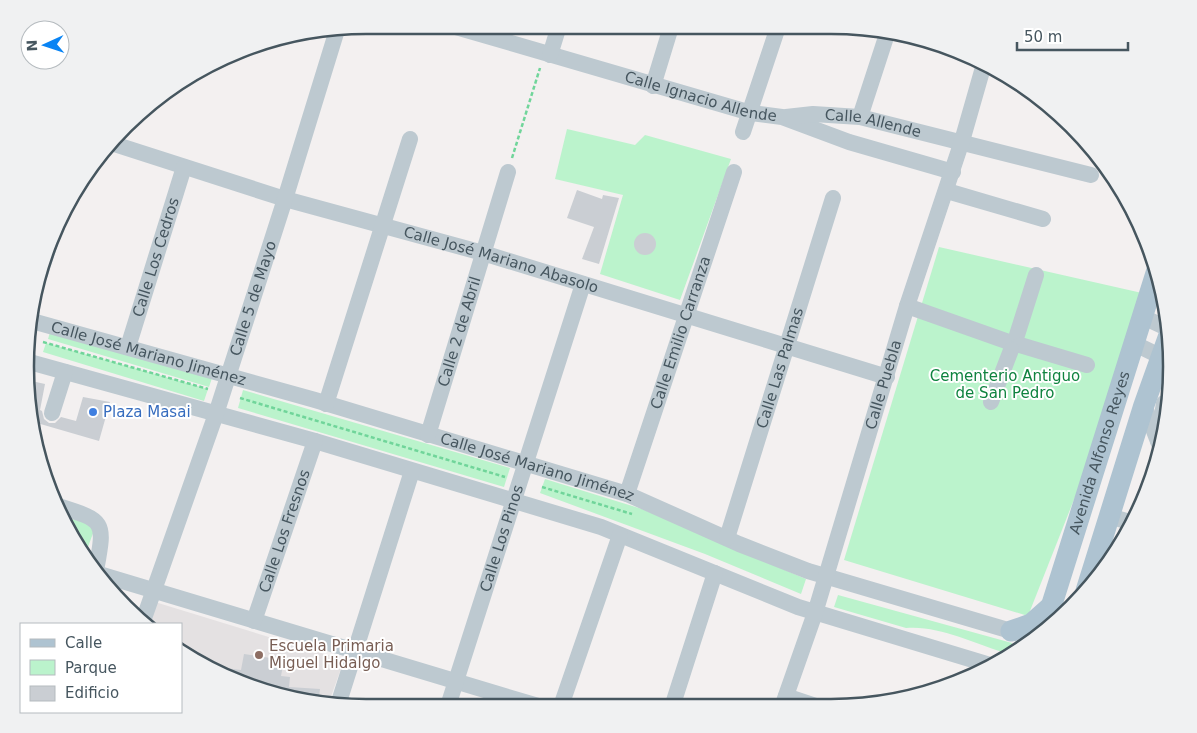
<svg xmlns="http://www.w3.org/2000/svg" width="1197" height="733" viewBox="0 0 1197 733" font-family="'DejaVu Sans',sans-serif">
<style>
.education{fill:#e4e1e2}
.green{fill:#bbf3cc}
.building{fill:#caced3}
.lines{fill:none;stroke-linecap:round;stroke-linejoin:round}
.path{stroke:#70d59a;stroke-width:2.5;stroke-dasharray:4 2.5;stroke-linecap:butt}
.minor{stroke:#bdc9d0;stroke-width:16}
.major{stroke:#aec3d1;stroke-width:21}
.shop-dot{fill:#3f7fe0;stroke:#fff;stroke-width:2}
.education-dot{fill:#8d6e63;stroke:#fff;stroke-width:2}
.labels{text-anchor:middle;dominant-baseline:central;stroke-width:4;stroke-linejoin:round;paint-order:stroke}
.street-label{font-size:15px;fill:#46565f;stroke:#fff}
.park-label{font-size:15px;fill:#0f833f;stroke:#fff}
.shop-label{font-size:15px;fill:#366cbe;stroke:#fff;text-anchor:start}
.education-label{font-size:15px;fill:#785e54;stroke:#fff;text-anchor:start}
.rim{fill:none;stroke:#46565f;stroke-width:2.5}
</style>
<rect width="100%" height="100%" fill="#f3f0f0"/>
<path class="education" d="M155,602L344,660L328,705L236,682L181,651V624H148Z"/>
<g class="green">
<path d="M567,129L635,145L645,135L731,159L680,300L600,274L623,195L555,179Z"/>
<path d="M939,247L1142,293L1090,459L1028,616L844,560Z"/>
<path d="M51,329L213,375L209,387L48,339Z"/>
<path d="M46,343L208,389L204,401L43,352Z"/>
<path d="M243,390L510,468L504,487L238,408Z"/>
<path d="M545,479L642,509L806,579L801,594L705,554L540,493Z"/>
<path d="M63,517L96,525L84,558L83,556Z"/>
<path d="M838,595L1012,643L1011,650L1003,652C973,643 938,625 906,628L834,607Z"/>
</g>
<g class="building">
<path d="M577,190L602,199L603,195L619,198L599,264L582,259L594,227L567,218Z"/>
<circle cx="645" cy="244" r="11"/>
<path d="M27,380L45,384L40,410L42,411L44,419L49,423H55L61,417L76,421L83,397L110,402L99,441L37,423L35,428Z"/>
<path d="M244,654L284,660L281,676L290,677L289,687L320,689L318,704L236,682L209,666L241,670Z"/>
</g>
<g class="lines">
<g class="path">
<path d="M512,158L540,68"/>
<path d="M43,342L208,389"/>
<path d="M240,398L505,477"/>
<path d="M542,487L632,514"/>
</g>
<g class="minor">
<path id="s1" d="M449,25L751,113L782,117L849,142L953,172"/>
<path d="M550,55L559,26"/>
<path d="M653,86L671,27"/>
<path id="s2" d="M786,117L813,114L860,117L1091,175"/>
<path d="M860,117L888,31"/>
<path d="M743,132L778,27"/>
<path id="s3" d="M114,144L285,199L483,253L887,377"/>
<path d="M947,191L1043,219"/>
<path d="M40,274L50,243"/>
<path d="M907,306L1006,341"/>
<path d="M1143,317L1169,329"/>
<path id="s4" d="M32,321L315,400L627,494L739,544L808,571L1011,631L1032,640"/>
<path d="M1017,335L1036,275"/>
<path d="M1133,343L1170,361"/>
<path d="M1020,345L1087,365"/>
<path id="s5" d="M128,347L184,167"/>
<path d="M26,361L315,441L601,527L798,607L993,666"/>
<path d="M991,402L1011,350"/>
<path d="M326,404L410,139"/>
<path d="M1144,405L1161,449"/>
<path d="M52,413L65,372"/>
<path id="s6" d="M428,435L508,172"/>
<path d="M1158,441L1164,403"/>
<path id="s7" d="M627,494L734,172"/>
<path d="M58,506C106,521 105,521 96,571"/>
<path d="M1109,516L1133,523"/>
<path id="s8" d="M727,538L833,198"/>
<path d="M99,574L538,706"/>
<path id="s9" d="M143,621L216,414L285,199L337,30"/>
<path id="s10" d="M254,621L315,441"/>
<path d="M786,696L819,707"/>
<path d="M338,705L412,471"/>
<path id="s11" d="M448,706L583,284"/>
<path d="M561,706L620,535"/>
<path d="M672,707L715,573"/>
<path id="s12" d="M782,707L815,613L907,306L962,141L984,64"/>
</g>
<g class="major">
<path d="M1086,591L1144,405L1169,335"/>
<path d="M1011,631L1031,624L1049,608"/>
<path id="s13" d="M1040,634L1052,604L1157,270"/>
</g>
</g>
<circle class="shop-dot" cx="93" cy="412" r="5"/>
<circle class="education-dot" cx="259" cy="655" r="5"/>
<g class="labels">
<g class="street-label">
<text stroke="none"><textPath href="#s1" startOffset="262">Calle Ignacio Allende</textPath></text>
<text stroke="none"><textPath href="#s2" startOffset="88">Calle Allende</textPath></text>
<text stroke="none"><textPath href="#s5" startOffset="94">Calle Los Cedros</textPath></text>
<text stroke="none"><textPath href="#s3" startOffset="404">Calle José Mariano Abasolo</textPath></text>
<text stroke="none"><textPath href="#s9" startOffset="341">Calle 5 de Mayo</textPath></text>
<text stroke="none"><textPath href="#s6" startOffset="108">Calle 2 de Abril</textPath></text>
<text stroke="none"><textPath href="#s7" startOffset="170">Calle Emilio Carranza</textPath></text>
<text stroke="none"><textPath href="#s4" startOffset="121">Calle José Mariano Jiménez</textPath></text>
<text stroke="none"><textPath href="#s8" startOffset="178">Calle Las Palmas</textPath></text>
<text stroke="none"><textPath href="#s12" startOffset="338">Calle Puebla</textPath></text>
<text stroke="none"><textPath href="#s13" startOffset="191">Avenida Alfonso Reyes</textPath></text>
<text stroke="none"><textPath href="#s4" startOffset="526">Calle José Mariano Jiménez</textPath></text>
<text stroke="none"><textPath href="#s10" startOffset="95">Calle Los Fresnos</textPath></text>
<text stroke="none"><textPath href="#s11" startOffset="176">Calle Los Pinos</textPath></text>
</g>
<g class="park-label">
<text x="1005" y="376">Cementerio Antiguo<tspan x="1005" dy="17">de San Pedro</tspan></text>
</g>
<g class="shop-label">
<text x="103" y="412">Plaza Masai</text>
</g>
<g class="education-label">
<text x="269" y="646">Escuela Primaria<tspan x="269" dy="17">Miguel Hidalgo</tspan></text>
</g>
</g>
<path d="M0 0H1197V733H0ZM366 34H831A332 332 0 0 1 1163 366V367A332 332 0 0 1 831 699H366A332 332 0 0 1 34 367V366A332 332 0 0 1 366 34Z" fill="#f0f1f2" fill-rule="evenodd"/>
<path class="rim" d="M366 34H831A332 332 0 0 1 1163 366V367A332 332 0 0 1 831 699H366A332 332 0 0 1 34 367V366A332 332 0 0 1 366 34Z"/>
<rect x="20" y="623" width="162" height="90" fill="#ffffff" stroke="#b5bbbf"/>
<rect x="30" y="639" width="25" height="8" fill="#aec3d1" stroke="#b5bbbf"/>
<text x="65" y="648" font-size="15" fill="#46565f">Calle</text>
<rect x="30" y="660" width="25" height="15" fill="#bbf3cc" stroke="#b5bbbf"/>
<text x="65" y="673" font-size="15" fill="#46565f">Parque</text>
<rect x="30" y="686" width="25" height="15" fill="#caced3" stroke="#b5bbbf"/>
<text x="65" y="698" font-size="15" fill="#46565f">Edificio</text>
<g transform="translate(45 45) rotate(267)"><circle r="24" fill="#ffffff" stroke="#b5bbbf"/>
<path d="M0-4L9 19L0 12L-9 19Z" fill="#0984f4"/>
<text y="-8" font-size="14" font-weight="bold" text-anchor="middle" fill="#46565f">N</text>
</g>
<path d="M1017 42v8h111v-8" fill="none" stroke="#46565f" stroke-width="2.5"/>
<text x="1024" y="42" font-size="15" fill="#46565f" stroke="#ffffff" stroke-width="4" paint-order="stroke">50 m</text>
</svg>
